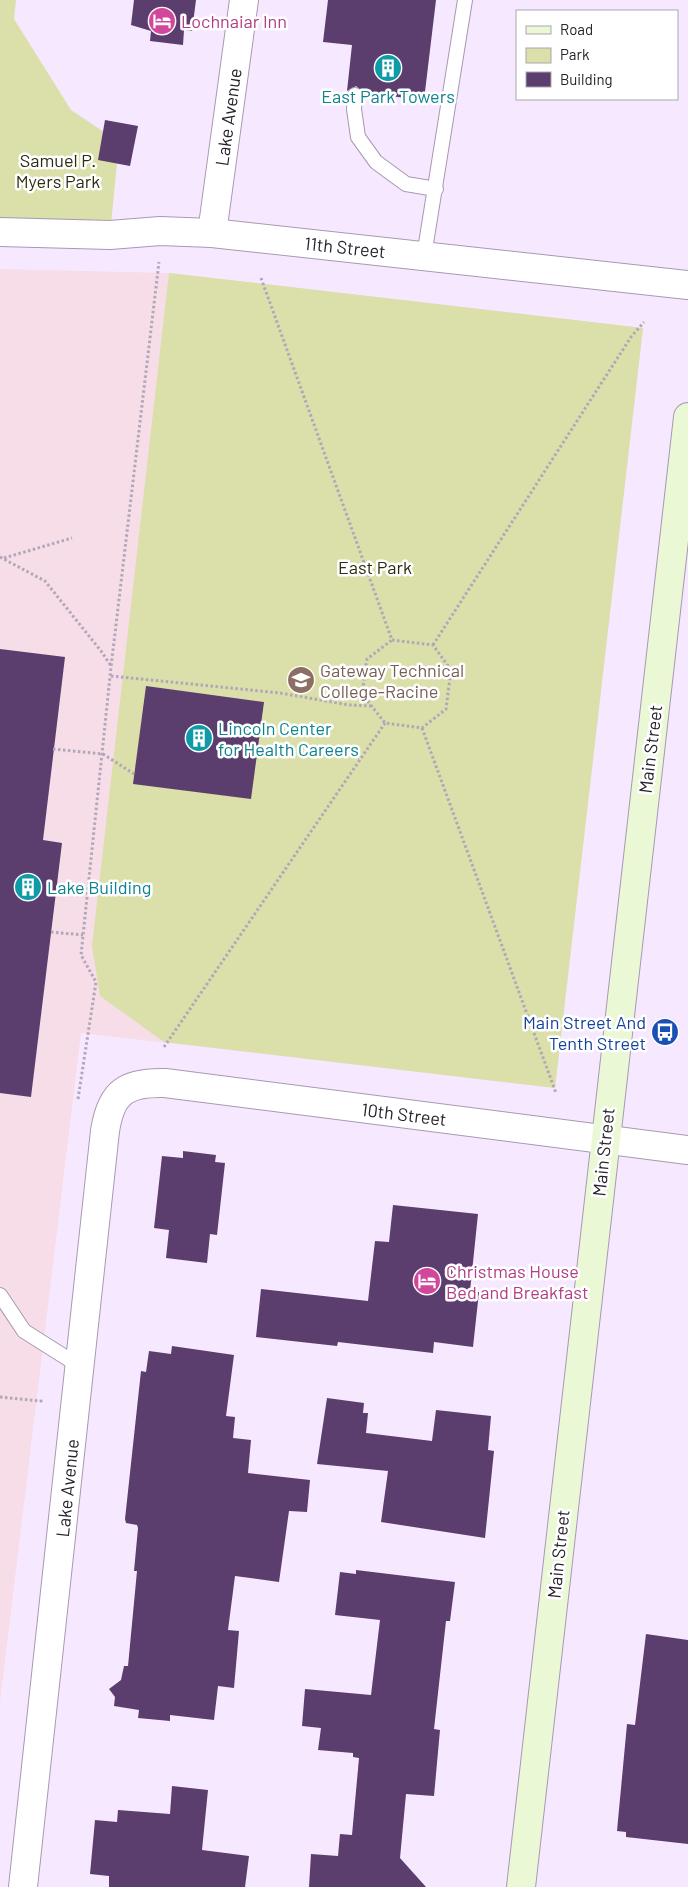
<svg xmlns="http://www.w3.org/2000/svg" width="688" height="1887" viewBox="0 0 688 1887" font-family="Barlow,sans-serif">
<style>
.education{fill:#f6dde8}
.green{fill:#dbdfa9}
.building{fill:#5b3d6e}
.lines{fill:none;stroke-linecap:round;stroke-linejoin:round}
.lane-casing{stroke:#a799b1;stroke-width:16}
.street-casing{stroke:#a799b1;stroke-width:30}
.secondary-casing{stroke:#a799b1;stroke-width:30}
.path{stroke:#b2a7b9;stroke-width:3;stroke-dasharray:2.5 2.5;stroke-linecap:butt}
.lane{stroke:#fff;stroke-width:14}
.street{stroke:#fff;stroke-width:28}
.secondary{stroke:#eaf8d6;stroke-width:28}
.labels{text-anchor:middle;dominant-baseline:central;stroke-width:5;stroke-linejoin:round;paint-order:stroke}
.hotel-label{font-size:18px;fill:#b23c85;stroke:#fff;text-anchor:start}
.culture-label{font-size:18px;fill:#0d838f;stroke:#fff;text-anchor:start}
.street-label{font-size:18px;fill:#28222c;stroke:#fff}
.park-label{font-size:18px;fill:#2c2d10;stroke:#fff}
.education-label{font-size:18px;fill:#785e54;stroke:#fff;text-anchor:start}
.transit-label{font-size:18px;fill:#164399;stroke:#fff;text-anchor:end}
</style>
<rect width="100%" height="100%" fill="#f6e9ff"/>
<path class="education" d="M0,269L169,273L643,328L555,1088L81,1033L0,1702Z"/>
<g class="green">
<path d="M0,0H16L14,19L71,110L119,142L110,235L0,232Z"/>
<path d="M169,273L643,328L555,1088L164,1042L100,996L92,946Z"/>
</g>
<g class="building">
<path d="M134,0H196L192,31L184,30L183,45L150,41L151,31L131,25Z"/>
<path d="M328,0H436L424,100L363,93L356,86L347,91L352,45L323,42Z"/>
<path d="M105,120L138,126L130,166L98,160Z"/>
<path d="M0,649L65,657L43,840L62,843L31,1097L0,1093Z"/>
<path d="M146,686L264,702L251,799L133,784Z"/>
<path d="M183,1151L216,1155L215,1162L225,1163L217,1235L210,1234L207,1263L166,1258L169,1230L154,1228L162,1156L183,1158Z"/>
<path d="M393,1205L478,1214L470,1291L479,1292L473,1347L434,1342L433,1353L338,1342L337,1346L256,1337L261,1289L368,1301L375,1241L389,1242Z"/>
<path d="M172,1346L234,1355L226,1416L235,1417L233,1438L251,1440L248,1473L310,1480L307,1512L289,1511L279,1582L235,1576L228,1630L239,1631L234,1688L218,1686L214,1720L170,1715V1721L138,1718L139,1710L114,1706L115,1697L109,1689L121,1680L124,1666H128L137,1571H134L138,1528L137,1525L126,1523L125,1519L141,1371L146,1372L149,1351L171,1354Z"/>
<path d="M327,1398L364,1403L363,1413H368L366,1433L432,1441L436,1410L491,1416L488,1450L494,1451L485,1538L381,1522L388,1471L317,1464Z"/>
<path d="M356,1570L455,1582L450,1621H446L434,1729L440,1730L434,1796L406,1794L400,1858L426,1887H309L311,1854L338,1856L340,1834L352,1835L359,1758L353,1757V1753L318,1750L321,1728L302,1726L305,1689L371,1695L380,1620L335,1615L340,1572L356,1574Z"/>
<path d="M646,1634L688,1640V1844L626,1837V1832L617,1831L627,1724L635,1725Z"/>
<path d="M172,1786L208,1790L202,1850L249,1856L245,1887H109V1876L90,1874L95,1820L117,1822L118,1810L170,1814Z"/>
</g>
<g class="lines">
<g class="lane-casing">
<g id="lane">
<path d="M355,95L354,109L358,137L376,162L406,184L436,189"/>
<path d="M424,256L465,0"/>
<path d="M0,1295L24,1331L81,1367"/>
</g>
</g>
<g class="street-casing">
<g id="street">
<path d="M0,232L110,235L160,231L212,233L688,285"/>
<path d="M212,233L244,0"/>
<path d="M23,1887L105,1131C111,1092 126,1082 165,1083L688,1150"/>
</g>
</g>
<g class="secondary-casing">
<path id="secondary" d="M521,1887L688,417"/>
</g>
<g class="path">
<path d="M261,278L392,640"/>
<path d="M0,557L45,581L101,651L111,666"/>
<path d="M4,558L72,538"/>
<path d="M392,640L433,645L451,670L446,709L422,728L385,723L362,694L367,659Z"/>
<path d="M433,645L631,337L644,322"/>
<path d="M111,676L280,693L349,705L371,706"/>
<path d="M422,728L556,1093"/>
<path d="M53,749L103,754L134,774"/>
<path d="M51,932L83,935"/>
<path d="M164,1047L385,723"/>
<path d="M78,1099L96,982L81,955L111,667L159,262"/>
<path d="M0,1397L41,1401V1398"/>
</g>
<use href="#lane" class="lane"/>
<use href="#street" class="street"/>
<use href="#secondary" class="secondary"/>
</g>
<defs>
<g id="hotel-disc" transform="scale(1.4375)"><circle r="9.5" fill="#d1479c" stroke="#fff"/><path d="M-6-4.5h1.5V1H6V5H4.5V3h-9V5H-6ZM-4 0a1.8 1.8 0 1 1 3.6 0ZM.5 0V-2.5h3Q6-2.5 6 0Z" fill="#fff"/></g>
<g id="building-disc" transform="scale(1.4375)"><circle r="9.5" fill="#0f9aa8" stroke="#fff"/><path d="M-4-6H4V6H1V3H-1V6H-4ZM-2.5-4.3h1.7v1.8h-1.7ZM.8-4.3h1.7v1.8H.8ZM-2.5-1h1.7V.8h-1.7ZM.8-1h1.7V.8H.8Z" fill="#fff"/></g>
<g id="university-disc" transform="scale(1.4375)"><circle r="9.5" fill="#8d6e63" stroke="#fff"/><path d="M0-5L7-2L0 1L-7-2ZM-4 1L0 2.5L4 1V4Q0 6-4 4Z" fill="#fff"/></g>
<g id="bus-disc" transform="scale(1.4375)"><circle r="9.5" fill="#1a4fb4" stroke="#fff"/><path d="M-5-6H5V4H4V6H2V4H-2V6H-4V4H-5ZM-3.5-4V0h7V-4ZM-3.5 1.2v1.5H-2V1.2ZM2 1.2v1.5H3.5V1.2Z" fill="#fff"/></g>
</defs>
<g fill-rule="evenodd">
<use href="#hotel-disc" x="162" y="21"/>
<use href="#building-disc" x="388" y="68"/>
<use href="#university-disc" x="301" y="680"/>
<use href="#building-disc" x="199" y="738"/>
<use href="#building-disc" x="28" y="887"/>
<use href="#bus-disc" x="665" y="1032"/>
<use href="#hotel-disc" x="427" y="1281"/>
</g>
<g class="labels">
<g class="hotel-label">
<text x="181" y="21">Lochnaiar Inn</text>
<text x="446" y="1271">Christmas House<tspan x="446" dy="21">Bed and Breakfast</tspan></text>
</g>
<g class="culture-label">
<text x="388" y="96" text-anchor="middle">East Park Towers</text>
<text x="218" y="728">Lincoln Center<tspan x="218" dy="21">for Health Careers</tspan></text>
<text x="47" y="887">Lake Building</text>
</g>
<g class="street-label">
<text transform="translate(228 117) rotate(-82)">Lake Avenue</text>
<text transform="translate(345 247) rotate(6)">11th Street</text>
<text transform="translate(650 749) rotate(-83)">Main Street</text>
<text transform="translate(404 1114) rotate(7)">10th Street</text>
<text transform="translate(603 1152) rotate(-84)">Main Street</text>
<text transform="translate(67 1488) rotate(-84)">Lake Avenue</text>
<text transform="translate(558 1554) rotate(-84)">Main Street</text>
</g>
<g class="park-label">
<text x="58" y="160">Samuel P.<tspan x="58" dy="21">Myers Park</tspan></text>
<text x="375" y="567">East Park</text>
</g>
<g class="education-label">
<text x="320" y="670">Gateway Technical<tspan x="320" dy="21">College-Racine</tspan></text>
</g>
<g class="transit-label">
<text x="646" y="1022">Main Street And<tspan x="646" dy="21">Tenth Street</tspan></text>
</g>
</g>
<rect x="516" y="10" width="162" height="90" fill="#ffffff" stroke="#a9a7ab"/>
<rect x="526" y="26" width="25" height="8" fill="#eaf8d6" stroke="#a9a7ab"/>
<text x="560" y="35" font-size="15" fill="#28222c">Road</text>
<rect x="526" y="48" width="25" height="15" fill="#dbdfa9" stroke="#a9a7ab"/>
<text x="560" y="60" font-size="15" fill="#28222c">Park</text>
<rect x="526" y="72" width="25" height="15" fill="#5b3d6e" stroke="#a9a7ab"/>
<text x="560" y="85" font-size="15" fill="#28222c">Building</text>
</svg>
